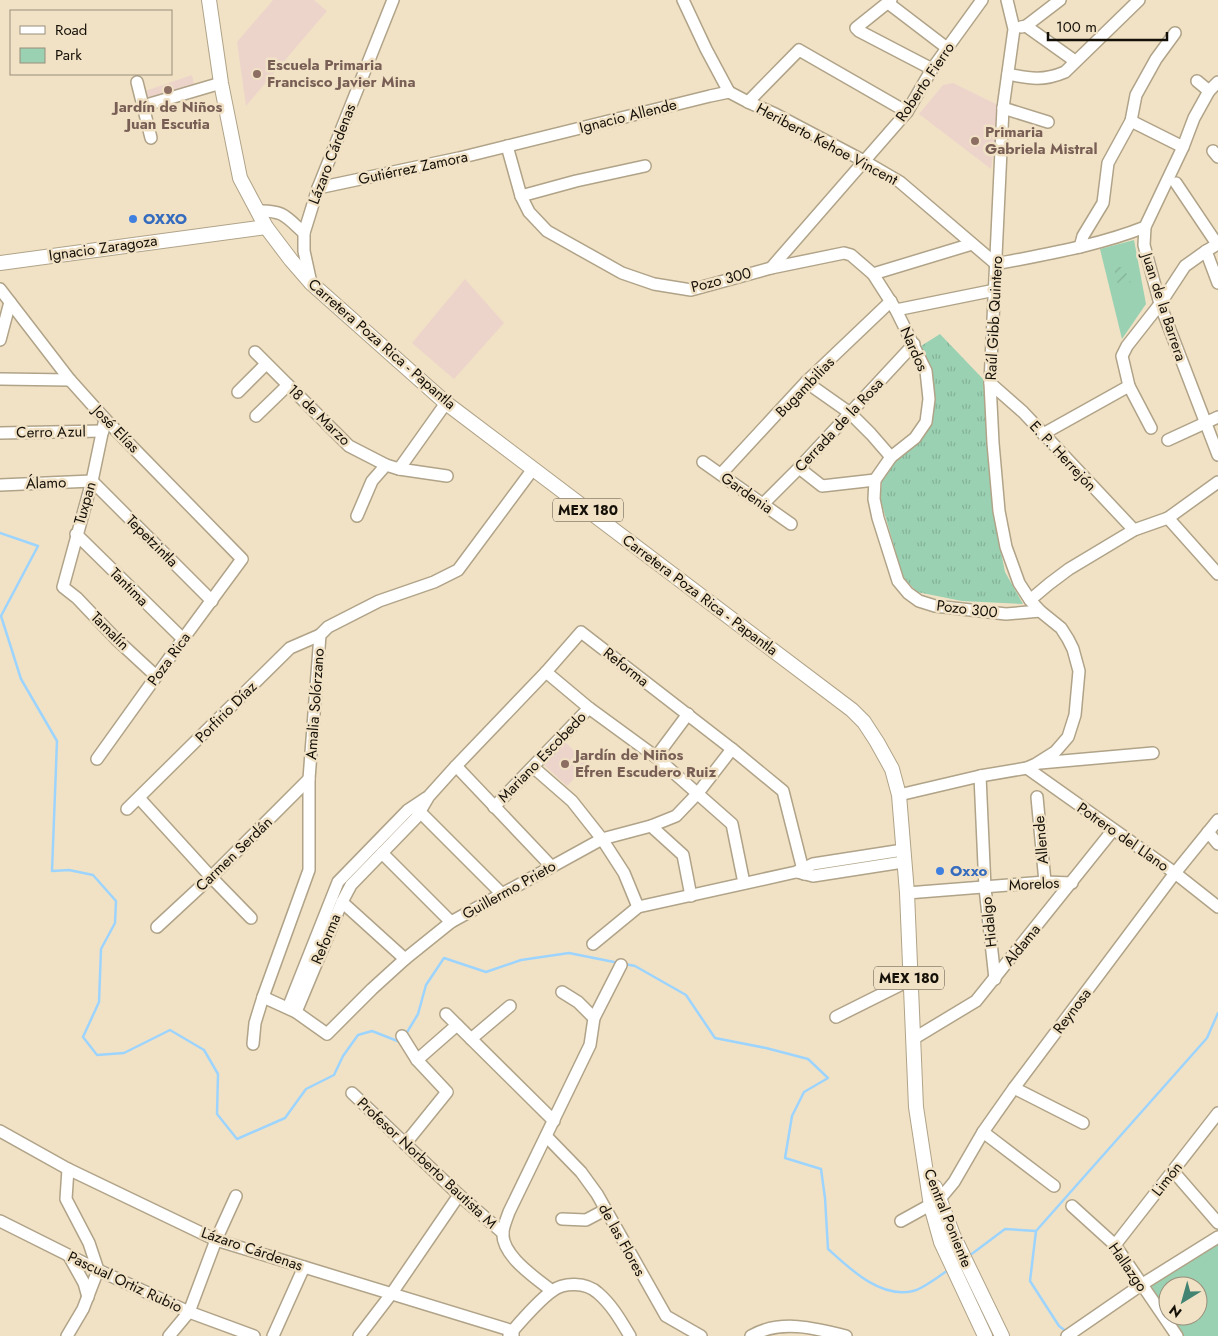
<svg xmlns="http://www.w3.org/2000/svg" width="1218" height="1336" viewBox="0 0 1218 1336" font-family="Jost,sans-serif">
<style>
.education{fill:#edd4cb}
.grass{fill:url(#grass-tufts)}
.park{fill:#9ad1b2}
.garden{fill:url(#garden-furrows)}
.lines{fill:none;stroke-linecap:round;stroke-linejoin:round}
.stream{stroke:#9dd4fd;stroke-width:2.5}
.minor-casing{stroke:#b0a388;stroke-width:14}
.major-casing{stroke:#b0a388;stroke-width:16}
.minor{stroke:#fff;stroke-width:11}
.major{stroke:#fff;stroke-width:14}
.education-dot{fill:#8d6e63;stroke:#f1e2c6;stroke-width:2}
.shop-dot{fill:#3f7fe0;stroke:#f1e2c6;stroke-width:2}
.labels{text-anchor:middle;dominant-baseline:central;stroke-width:5;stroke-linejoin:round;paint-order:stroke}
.shield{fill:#f1e2c6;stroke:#574f40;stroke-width:1}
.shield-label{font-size:14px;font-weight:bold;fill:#151007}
.education-label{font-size:15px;font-weight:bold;fill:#785e54;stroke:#f1e2c6;text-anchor:start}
.street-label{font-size:15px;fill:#151007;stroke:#f1e2c6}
.shop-label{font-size:15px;font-weight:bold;fill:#366cbe;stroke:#f1e2c6;text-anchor:start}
</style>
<defs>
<pattern id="grass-tufts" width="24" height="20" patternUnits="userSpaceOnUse" patternTransform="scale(1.25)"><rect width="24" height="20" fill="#9ad1b2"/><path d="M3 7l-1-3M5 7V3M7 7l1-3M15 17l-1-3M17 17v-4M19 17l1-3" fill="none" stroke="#84b298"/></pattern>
<pattern id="garden-furrows" width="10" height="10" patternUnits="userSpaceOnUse" patternTransform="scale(1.25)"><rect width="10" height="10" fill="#9ad1b2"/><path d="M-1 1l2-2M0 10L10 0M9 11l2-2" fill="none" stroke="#84b298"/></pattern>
</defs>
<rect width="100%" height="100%" fill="#f1e2c6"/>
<g class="education">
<path d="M273,0H314L327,11L246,106L237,42Z"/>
<path d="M192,75L195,89L146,103L142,92Z"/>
<path d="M953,83L1000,106L991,169L919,114L943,85Z"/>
<path d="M465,279L504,323L454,379L412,343Z"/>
<path d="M564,741L588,764L567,786L543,764Z"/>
</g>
<path class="grass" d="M940,334L983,379L992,501L997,532L1005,572L1023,604L962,601L917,592L903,577L880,498L882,481L891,465L932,424L934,404L930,372L921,346Z"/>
<g class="park">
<path d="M1134,240L1146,304L1122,339L1100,249Z"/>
<path d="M1218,1242V1336H1183L1170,1316H1198V1286H1168V1313L1149,1282Z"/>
</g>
<path class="garden" d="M1115,267H1123L1131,282L1118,285L1115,274Z"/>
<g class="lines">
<g class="stream">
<path d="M0,533L38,546L1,616L21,679L57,741L52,871L69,870L93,875L116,901L115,923L101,949L99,1002L83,1037L97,1055L124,1053L170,1030L204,1050L218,1074L217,1114L237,1139L285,1118L306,1089L334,1075L343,1056L358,1035L372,1031L400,1042"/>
<path d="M625,964L635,966L686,995L715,1038L766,1048L808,1059L828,1078L804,1092L792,1116L785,1158L821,1169L825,1198L828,1249C850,1269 881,1299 913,1291C923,1289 940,1275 950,1269"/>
<path d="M406,1034L418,1014L426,985L444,958L486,972L521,960L569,953L619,963"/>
<path d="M969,1256L1005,1229L1036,1231"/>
<path d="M1067,1332L1059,1326L1030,1281L1036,1231L1207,1038L1218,1013"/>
</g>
<g class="minor-casing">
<g id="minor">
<path d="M683,0L706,49L729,92"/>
<path d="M891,0L856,28L859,31L932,69"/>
<path d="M888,3L947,48"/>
<path d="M1026,26L1075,61"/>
<path d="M1021,27L1026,26L1060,0"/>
<path d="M1008,74C1030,79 1044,81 1065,72L1139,0"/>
<path d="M1197,81L1209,91"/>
<path d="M137,82L151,138"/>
<path d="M1218,82L1209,91L1194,118L1183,147L1145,227L1144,245L1160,304L1218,455"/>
<path d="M748,102L799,50L907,112"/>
<path d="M143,106L221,83"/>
<path d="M1003,108L1048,122"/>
<path d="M1131,121L1183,147"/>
<path d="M507,146L521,196L529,212L547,231L622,273L654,284L691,290L771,268L844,253L851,255L873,274L896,310L926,371L929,399L926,422L915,438L891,457L875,480L874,499L878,518L898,581L908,593L919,601L935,606L1006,614L1040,611"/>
<path d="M1213,151L1218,157"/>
<path d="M1176,183L1217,244"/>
<path d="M318,188L459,158L710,96L729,92L748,102L775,114L864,161L900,182L996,264C1046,254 1097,246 1145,227"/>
<path d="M521,196L576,181L645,166"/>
<path d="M258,211C284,210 286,217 304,233"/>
<path d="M1080,247L1083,236L1103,203L1108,163L1131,121L1136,95L1156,59L1175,33"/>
<path d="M1206,251L1218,283"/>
<path d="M771,268L907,112L932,69L982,0"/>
<path d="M873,274L972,244"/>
<path d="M311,283L304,251V233L318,188L393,0"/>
<path d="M0,289L70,380L105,419L242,559L183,639L97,759"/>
<path d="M896,310L995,290"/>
<path d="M0,340L10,302"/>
<path d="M255,352L349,446L386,465L399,469L447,476"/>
<path d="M0,379L70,380"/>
<path d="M806,382L850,413L871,434L891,457"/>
<path d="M990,383L1023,412L1134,530"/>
<path d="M238,392L266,364"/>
<path d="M256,416L288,385"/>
<path d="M105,419L92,481L63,587L77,598L116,639L156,676"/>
<path d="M1151,428L1129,386L1122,356L1127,346L1160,304L1185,266L1206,251L1218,244"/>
<path d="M0,433L103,431"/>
<path d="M1043,434L1129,386"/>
<path d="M1168,440L1218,417"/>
<path d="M703,462L791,524"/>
<path d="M799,468L822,486L875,480"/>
<path d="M399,469L446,403"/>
<path d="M721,474L806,382L891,301"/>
<path d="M0,485L92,481L212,601"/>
<path d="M763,504L799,468L914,344"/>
<path d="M357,516L372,481L386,465"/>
<path d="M1168,518L1218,574"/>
<path d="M76,534L183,639"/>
<path d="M1030,600L1049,584L1069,569L1134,530L1168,518L1218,482"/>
<path d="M546,672L589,708L656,757L732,824L744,883"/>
<path d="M656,757L688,714"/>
<path d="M1040,763L1153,753"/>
<path d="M456,766L551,866"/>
<path d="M533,767L572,801L602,839L624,873L638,907"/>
<path d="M1027,768L1175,873L1218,907"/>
<path d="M980,776L985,888L995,979"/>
<path d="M899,795L980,776L1027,768L1036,764L1055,752L1068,737L1075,715L1079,671L1073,649L1068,639L1061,628L1040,611L1030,600L1019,583L1006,547L999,511L993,443L990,383L1003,108L1014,29L1007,0"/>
<path d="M1037,797L1045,882"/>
<path d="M139,798L211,877L251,918"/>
<path d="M415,807L501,893"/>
<path d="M494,807L589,708"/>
<path d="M127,809L290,648L320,635"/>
<path d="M651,826L683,855L691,896"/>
<path d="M1208,832L1218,844"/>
<path d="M382,853L451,922"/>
<path d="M797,872L813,876L903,862"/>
<path d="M907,893L1045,882L1072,883"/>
<path d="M342,902L405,959"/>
<path d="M157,927L211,877L309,779"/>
<path d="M593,944L638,907L796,872L813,864L903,850"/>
<path d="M562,992L578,1002L594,1018"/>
<path d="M263,997L296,1012L327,1034L372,989L405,959L451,922L602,839L651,826L676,816L698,793L732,749"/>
<path d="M288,1008L338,882L408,810L426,798"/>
<path d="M296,1012L342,902L351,885L416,818L429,796L456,766L546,672L581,632L732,749L783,791L804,874"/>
<path d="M446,1014L554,1121"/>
<path d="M836,1017L910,980"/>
<path d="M402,1036L417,1060L447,1092L405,1144"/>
<path d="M471,1039L510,1006"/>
<path d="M913,1039L976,1001L1113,830"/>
<path d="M253,1044L255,1023L263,997L309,870V779L320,635L328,627L379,601L434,582L458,570L533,469"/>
<path d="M417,1060L457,1025"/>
<path d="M1014,1088L1083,1123"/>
<path d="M352,1093L459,1195L503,1233"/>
<path d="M0,1131L68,1169L216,1240L513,1331V1336"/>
<path d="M983,1132L1054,1186"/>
<path d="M547,1137L581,1172L597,1194L666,1316L701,1336"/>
<path d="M1173,1171L1218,1223"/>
<path d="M1072,1206L1115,1245L1177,1336"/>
<path d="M562,1219L586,1220L605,1210"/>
<path d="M0,1221L98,1270L189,1312L254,1336"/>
<path d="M901,1221L939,1200L954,1182L983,1132L1014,1088L1175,873L1218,820"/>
<path d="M1115,1245L1218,1113"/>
<path d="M69,1256L84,1283L88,1297"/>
<path d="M552,1291C536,1278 500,1255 503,1231C504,1225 507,1218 509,1212L590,1045L594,1018L621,965"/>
<path d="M509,1335C521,1321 537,1302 552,1291C564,1282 586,1282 598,1293C612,1305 621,1321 630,1336"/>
<path d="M67,1336L83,1309L98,1270L89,1243L66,1199L68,1169"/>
<path d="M169,1336L189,1312L216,1240L236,1196"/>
<path d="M273,1336L304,1267"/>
<path d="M359,1336L392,1293L459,1195"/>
<path d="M751,1336C780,1319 815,1328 846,1336"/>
<path d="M1067,1336L1141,1285L1218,1237"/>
</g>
</g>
<g class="major-casing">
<g id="major">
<path d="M209,0L221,83L240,178L266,227L291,260L311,283L446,403L852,710L864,722L877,742L892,769L899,795L907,893L916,1107L931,1206L941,1242L985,1336"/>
<path d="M0,263L266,227"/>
<path d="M935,1187L953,1235L1002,1336"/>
</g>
</g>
<use href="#minor" class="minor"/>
<use href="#major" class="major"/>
</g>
<g class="education-dot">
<circle cx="257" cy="74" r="5"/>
<circle cx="168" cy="90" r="5"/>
<circle cx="975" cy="141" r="5"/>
<circle cx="565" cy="764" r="5"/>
</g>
<g class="shop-dot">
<circle cx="133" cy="219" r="5"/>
<circle cx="940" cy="871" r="5"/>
</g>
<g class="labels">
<g class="shield">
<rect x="553" y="498.5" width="70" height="23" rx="4"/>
<rect x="874" y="966.5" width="70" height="23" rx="4"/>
</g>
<g class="shield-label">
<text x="588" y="510">MEX 180</text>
<text x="909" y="978">MEX 180</text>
</g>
<g class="education-label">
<text x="267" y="65">Escuela Primaria<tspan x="267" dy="17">Francisco Javier Mina</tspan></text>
<text x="168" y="107" text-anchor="middle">Jardín de Niños<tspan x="168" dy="17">Juan Escutia</tspan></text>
<text x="985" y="132">Primaria<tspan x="985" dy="17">Gabriela Mistral</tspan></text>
<text x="575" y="755">Jardín de Niños<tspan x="575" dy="17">Efren Escudero Ruiz</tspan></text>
</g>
<g class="street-label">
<text transform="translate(925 82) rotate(-56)">Roberto Fierro</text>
<text transform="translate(628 116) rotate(-14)">Ignacio Allende</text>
<text transform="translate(827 144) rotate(28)">Heriberto Kehoe Vincent</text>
<text transform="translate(332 154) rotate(-69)">Lázaro Cárdenas</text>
<text transform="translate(413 168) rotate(-12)">Gutiérrez Zamora</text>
<text transform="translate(103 248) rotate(-8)">Ignacio Zaragoza</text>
<text transform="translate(721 280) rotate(-14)">Pozo 300</text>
<text transform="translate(1164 307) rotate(72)">Juan de la Barrera</text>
<text transform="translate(994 318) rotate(-87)">Raúl Gibb Quintero</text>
<text transform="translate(382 344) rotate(41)">Carretera Poza Rica - Papantla</text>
<text transform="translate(914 349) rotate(66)">Nardos</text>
<text transform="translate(805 387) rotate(-46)">Bugambilias</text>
<text transform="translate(319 415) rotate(44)">18 de Marzo</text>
<text transform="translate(839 425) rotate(-47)">Cerrada de la Rosa</text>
<text transform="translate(116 429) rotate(46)">José Elías</text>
<text transform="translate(51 432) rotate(-1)">Cerro Azul</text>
<text transform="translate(1063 456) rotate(47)">E. P. Herrejón</text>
<text transform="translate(46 483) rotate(-2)">Álamo</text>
<text transform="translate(747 493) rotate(35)">Gardenia</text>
<text transform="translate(85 503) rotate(-74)">Tuxpan</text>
<text transform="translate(152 541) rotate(45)">Tepetzintla</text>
<text transform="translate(129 587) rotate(45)">Tantima</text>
<text transform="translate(700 595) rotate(37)">Carretera Poza Rica - Papantla</text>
<text transform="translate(967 609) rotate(7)">Pozo 300</text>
<text transform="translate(110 631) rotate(45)">Tamalín</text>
<text transform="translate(169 659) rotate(-54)">Poza Rica</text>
<text transform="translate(626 667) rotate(38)">Reforma</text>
<text transform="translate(315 704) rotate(-86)">Amalia Solórzano</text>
<text transform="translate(226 712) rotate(-45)">Porfirio Díaz</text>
<text transform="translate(542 757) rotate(-46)">Mariano Escobedo</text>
<text transform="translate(1123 837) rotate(35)">Potrero del Llano</text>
<text transform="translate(1041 840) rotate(-95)">Allende</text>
<text transform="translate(234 854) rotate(-44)">Carmen Serdán</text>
<text transform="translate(1034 884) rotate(-3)">Morelos</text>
<text transform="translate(509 890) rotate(-29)">Guillermo Prieto</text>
<text transform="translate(989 922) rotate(-96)">Hidalgo</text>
<text transform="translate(326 939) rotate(-67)">Reforma</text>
<text transform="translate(1022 945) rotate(-51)">Aldama</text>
<text transform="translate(1072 1011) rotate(-53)">Reynosa</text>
<text transform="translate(427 1163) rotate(43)">Profesor Norberto Bautista M</text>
<text transform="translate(1167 1179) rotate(-52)">Limón</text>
<text transform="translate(948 1218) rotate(68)">Central Poniente</text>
<text transform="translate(622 1240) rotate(61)">de las Flores</text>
<text transform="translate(252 1249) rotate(19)">Lázaro Cárdenas</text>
<text transform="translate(1128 1267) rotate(55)">Hallazgo</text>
<text transform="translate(125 1282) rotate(25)">Pascual Ortiz Rubio</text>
</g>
<g class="shop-label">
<text x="143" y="219">OXXO</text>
<text x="950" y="871">Oxxo</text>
</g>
</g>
<rect x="10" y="10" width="162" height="65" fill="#f1e2c6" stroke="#998e7a"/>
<rect x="20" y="26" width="25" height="8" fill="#ffffff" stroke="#998e7a"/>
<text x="55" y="35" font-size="15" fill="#151007">Road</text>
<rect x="20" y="48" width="25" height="15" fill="#9ad1b2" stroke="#998e7a"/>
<text x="55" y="60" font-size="15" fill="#151007">Park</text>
<g transform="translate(1183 1301) rotate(217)"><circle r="24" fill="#f1e2c6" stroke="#998e7a"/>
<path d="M0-4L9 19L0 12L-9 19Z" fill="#438372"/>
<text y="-8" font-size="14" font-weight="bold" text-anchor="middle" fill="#151007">N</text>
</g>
<path d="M1048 32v8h119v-8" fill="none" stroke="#151007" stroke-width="2.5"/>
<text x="1056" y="32" font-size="15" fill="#151007" stroke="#f1e2c6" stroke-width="4" paint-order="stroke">100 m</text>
</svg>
